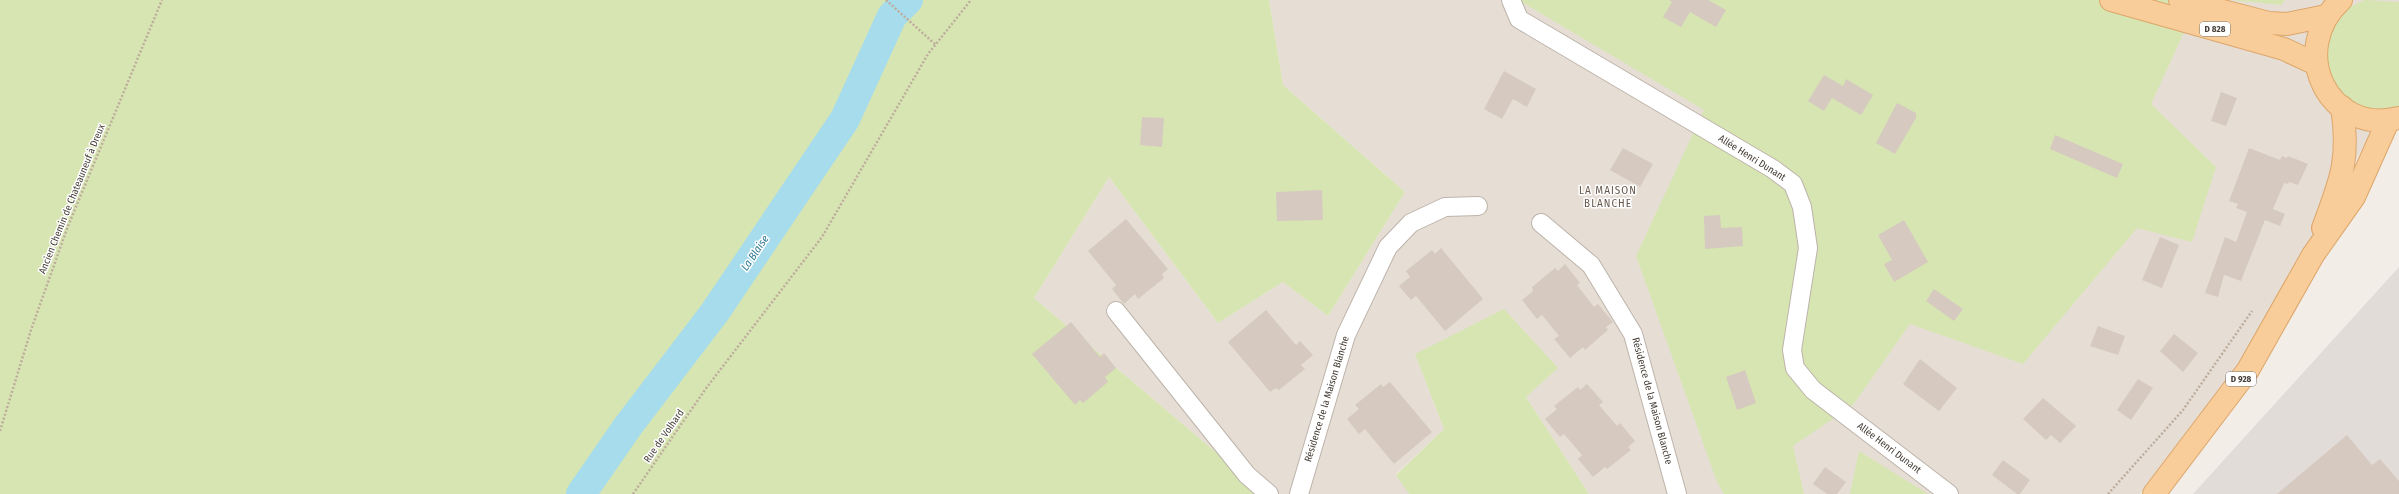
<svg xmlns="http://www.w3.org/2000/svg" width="2399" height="494" viewBox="0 0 2399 494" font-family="'Fira Sans Condensed',sans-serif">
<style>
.residential{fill:#e6ded5}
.industrial{fill:#e2dcd8}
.green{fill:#d7e5b2}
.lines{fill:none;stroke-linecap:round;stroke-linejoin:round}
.river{stroke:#a6dcec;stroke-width:30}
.building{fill:#d6c9c0}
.street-casing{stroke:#bdb3aa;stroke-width:20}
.primary-casing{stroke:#dda66a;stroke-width:24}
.path{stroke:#beac9c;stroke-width:2.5;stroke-dasharray:2 2;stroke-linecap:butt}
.street{stroke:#fff;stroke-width:18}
.primary{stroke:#f8cd9a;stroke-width:22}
.labels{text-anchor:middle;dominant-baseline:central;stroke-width:3;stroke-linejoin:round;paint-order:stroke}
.shield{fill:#fff;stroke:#7d7772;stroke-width:1}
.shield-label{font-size:9px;font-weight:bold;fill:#453d36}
.street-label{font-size:10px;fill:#453d36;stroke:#fff}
.neighbourhood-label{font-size:11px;letter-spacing:1px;fill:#67594e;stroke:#fff}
.water-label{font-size:11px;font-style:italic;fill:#307b94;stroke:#fff}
</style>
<rect width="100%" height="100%" fill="#f2ede7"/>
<path class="residential" d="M1269,0H2399V112L2369,136L2243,365L2140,494H1589L1526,397L1557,368L1415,354L1444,429L1396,474L1409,494H1265L1034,298L1109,177L1218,323L1283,282L1328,316L1405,192L1283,85Z"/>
<path class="industrial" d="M2399,267V494H2193Z"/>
<g class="green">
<path d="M0,0H1269L1283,85L1405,192L1328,316L1283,282L1218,323L1109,177L1034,298L1265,494H0Z"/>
<path d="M1518,0H2199L2151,104L2216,167L2192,242L2137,228L2023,364L1910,324L1853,405L1793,446L1804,494H1724L1717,482L1636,256L1704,110Z"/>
<path d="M2231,0H2285L2281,5Z"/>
<path d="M2365,0L2399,2V106C2333,133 2290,27 2365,0Z"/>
<path d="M1504,309L1558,368L1526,397L1589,494H1409L1396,475L1444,429L1415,354Z"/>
<path d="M1859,451L1928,494H1850Z"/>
</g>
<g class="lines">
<path class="river" d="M581,494L628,426L715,312L845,119L892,16L908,0"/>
</g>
<g class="building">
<path d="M1669,0H1708L1726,10L1716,27L1690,12L1681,27L1663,17L1672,2Z"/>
<path d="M1504,71L1536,89L1527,107L1513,99L1502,119L1484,109Z"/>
<path d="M1824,75L1843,86L1846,79L1873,95L1861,115L1832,98L1824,111L1808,101Z"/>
<path d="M2221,92L2237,98L2226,126L2211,121Z"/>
<path d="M1897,103L1916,113V118L1895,154L1876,143Z"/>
<path d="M1142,117L1164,118L1162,147L1140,145Z"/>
<path d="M2055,135L2123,164L2117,178L2050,149Z"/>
<path d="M1623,148L1653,164L1640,187L1610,170Z"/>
<path d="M2249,148L2280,160L2282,156L2287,158L2288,156L2308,164L2298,185L2289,182L2288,184L2284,183L2273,209L2285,214L2280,226L2265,220L2241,281L2224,275L2218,297L2205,293L2225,237L2236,242L2247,212L2236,208L2238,204L2229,201Z"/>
<path d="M1322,190L1323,220L1277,221L1276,192Z"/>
<path d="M1720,215L1721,228L1742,227L1743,246L1705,249L1704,216Z"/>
<path d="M1126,219L1168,269L1162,274L1164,278L1138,299L1135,294L1124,304L1112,289L1116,285L1088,251Z"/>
<path d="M1904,220L1928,262L1894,282L1884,264L1892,260L1878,235Z"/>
<path d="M2160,237L2179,245L2162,288L2142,280Z"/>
<path d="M1441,248L1483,299L1445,331L1416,296L1411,300L1399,286L1410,277L1406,271L1432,250L1435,254Z"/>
<path d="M1565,264L1580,283L1577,285L1594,307L1598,304L1613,322L1606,327L1608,330L1585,350L1583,347L1570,358L1554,339L1559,336L1542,315L1537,319L1522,300L1533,291L1532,287L1555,268L1558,271Z"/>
<path d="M1934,289L1963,309L1954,321L1926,301Z"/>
<path d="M1266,310L1296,345L1300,341L1313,355L1301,365L1305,369L1279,390L1276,388L1270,392L1228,342Z"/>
<path d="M1071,322L1100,357L1104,353L1116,368L1105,377L1108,382L1083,403L1080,400L1075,405L1032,354Z"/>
<path d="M2098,326L2125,336L2118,355L2090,346Z"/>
<path d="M2174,334L2198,353L2183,372L2160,351Z"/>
<path d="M1920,359L1957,388L1939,411L1903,384Z"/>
<path d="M1745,370L1756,403L1737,410L1726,377Z"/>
<path d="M2138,379L2153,388L2131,420L2117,410Z"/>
<path d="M1390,382L1432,432L1394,464L1365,429L1359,434L1347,419L1359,409L1355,405L1381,384L1383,387Z"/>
<path d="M1587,384L1603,402L1599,405L1617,426L1620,423L1635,441L1628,447L1631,450L1607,469L1605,467L1593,477L1578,459L1582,455L1564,434L1560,437L1545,419L1557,409L1554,406L1578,387L1580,390Z"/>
<path d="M2043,398L2076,426L2060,443L2051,435L2046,440L2023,419Z"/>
<path d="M2347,435L2372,465L2380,459L2399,481V494H2277Z"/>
<path d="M2003,460L2030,480L2020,494H2017L1992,475Z"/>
<path d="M1825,467L1846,482L1837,494H1827L1813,484Z"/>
</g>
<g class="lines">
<g class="street-casing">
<g id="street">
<path d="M1511,0L1519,19L1773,169L1793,184L1802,207L1808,248L1792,350L1795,368L1813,390L1949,494"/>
<path d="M1541,223L1591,265L1633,334L1677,494"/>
<path d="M1116,311L1247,475L1269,494"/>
<path d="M1299,494L1346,335L1388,247L1411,223L1445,207L1478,206"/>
</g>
</g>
<g class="primary-casing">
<g id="primary">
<path d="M2111,0L2284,49L2316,64"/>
<path d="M2180,0L2269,23L2287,24L2326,16"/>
<path d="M2341,0C2287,50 2328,136 2399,118"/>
<path d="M2323,228C2341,180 2350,160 2342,107"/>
<path d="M2154,494L2248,370L2313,255L2354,197L2388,121"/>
</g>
</g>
<g class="path">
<path d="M886,0L936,45"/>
<path d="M0,431L31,330L68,226L162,0"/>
<path d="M633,494L707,387L822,237L928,54L971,0"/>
<path d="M2108,494L2183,410L2252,311"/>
</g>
<use href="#street" class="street"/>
<use href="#primary" class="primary"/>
</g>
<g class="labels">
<g class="shield">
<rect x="2200" y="22" width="30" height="14" rx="3"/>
<rect x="2226" y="372" width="30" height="14" rx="3"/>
</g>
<g class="shield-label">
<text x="2215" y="29">D 828</text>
<text x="2241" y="379">D 928</text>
</g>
<g class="street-label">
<text transform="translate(1752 158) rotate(32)">Allée Henri Dunant</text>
<text transform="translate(72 199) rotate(-68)">Ancien Chemin de Chateauneuf à Dreux</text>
<text transform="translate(1327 399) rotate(-73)">Résidence de la Maison Blanche</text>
<text transform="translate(1652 401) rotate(75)">Résidence de la Maison Blanche</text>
<text transform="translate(664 436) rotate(-55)">Rue de Volhard</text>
<text transform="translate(1889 448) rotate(37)">Allée Henri Dunant</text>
</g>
<g class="neighbourhood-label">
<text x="1608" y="190">LA MAISON<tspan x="1608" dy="13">BLANCHE</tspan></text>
</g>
<g class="water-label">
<text transform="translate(755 253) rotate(-56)">La Blaise</text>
</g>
</g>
</svg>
